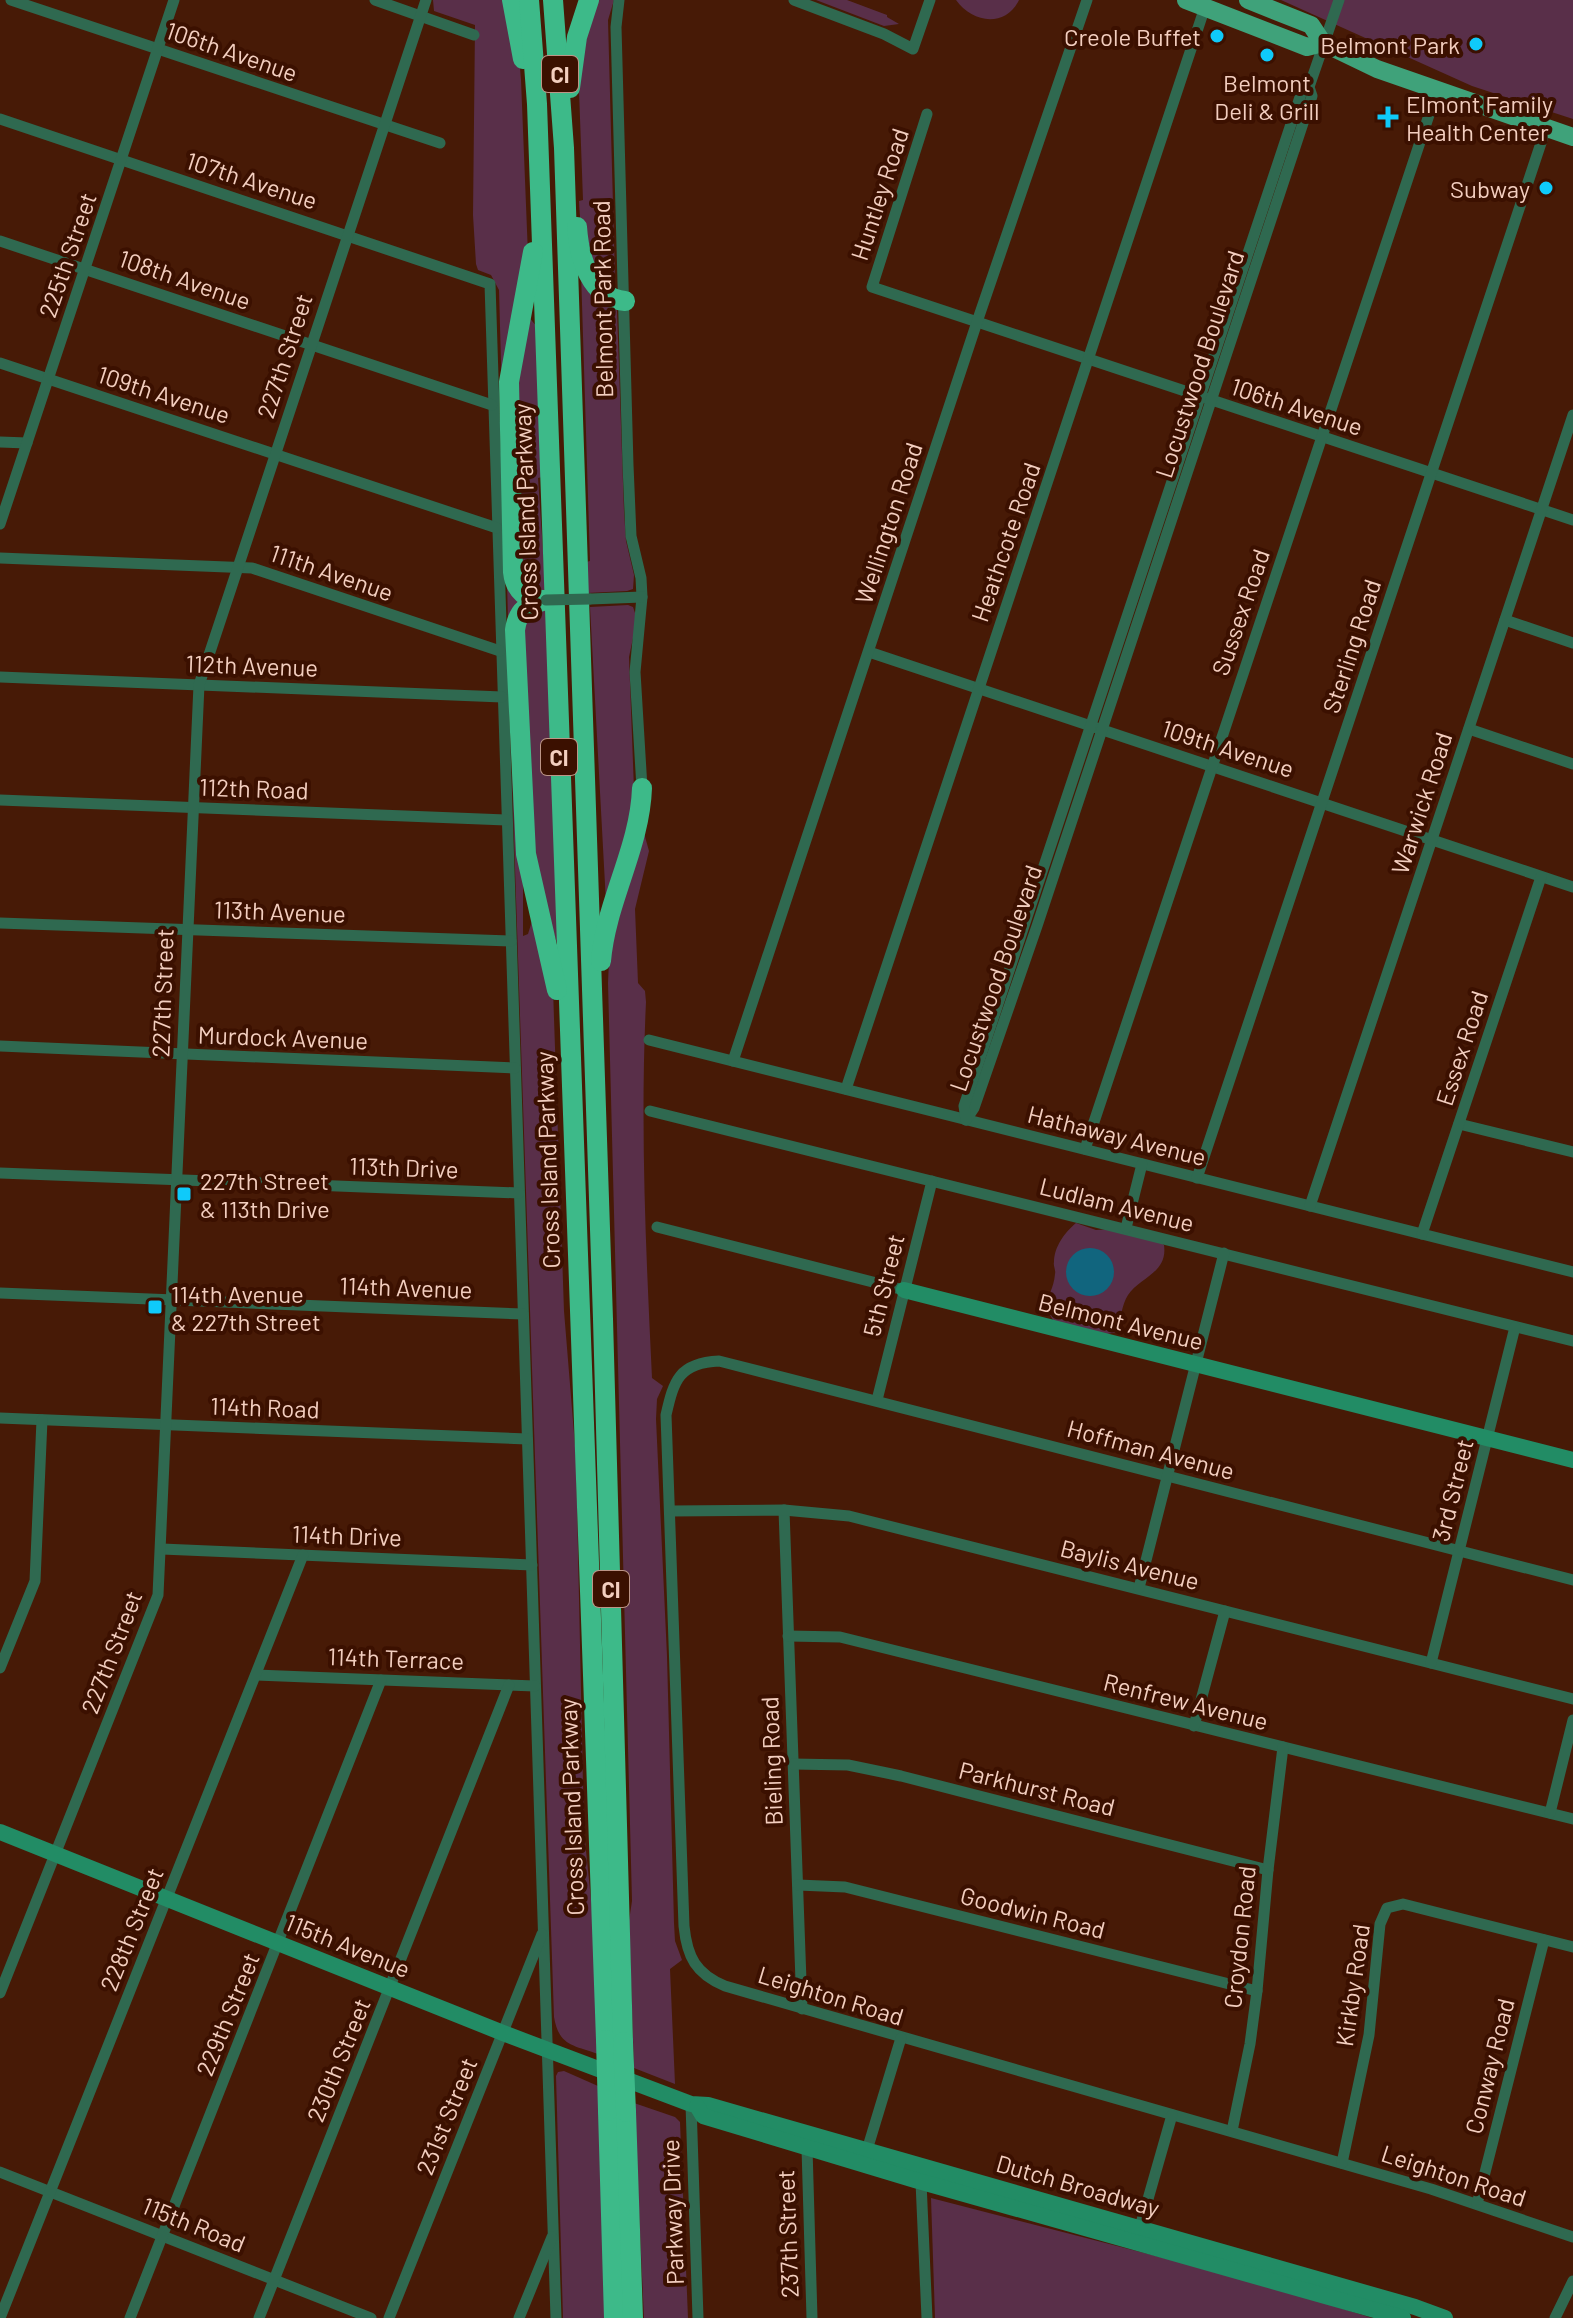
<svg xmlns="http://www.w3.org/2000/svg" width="1573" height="2318" viewBox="0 0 1573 2318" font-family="Barlow,sans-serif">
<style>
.green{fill:#592f49}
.water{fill:#11657e}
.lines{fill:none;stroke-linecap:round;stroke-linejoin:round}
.street{stroke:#2f6950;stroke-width:11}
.secondary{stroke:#228c65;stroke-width:16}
.primary{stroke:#3fa27a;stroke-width:18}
.highway{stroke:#3dba89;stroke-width:20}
.street-bridge{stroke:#2f6950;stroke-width:11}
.highway-bridge{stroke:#3dba89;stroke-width:20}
.poi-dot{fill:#0fcafa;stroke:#3b1000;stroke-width:3}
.labels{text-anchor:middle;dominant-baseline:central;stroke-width:8;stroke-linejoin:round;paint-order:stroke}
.shield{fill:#3b1000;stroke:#bc9586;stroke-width:2}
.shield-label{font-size:22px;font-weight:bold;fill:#f3cebf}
.poi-label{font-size:24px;fill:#f3cebf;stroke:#3b1000;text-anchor:end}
.street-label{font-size:24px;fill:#f3cebf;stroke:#3b1000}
</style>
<rect width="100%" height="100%" fill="#471a06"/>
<g class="green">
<path d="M433,0H506L518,44L521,80L528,255L507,354L523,601V936L528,934L532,921L553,989L564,1311L576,1458L584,1831L594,1929L598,2054C573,2045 559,2046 554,2017L514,838L499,290L491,275L478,270L476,264L473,215L475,25L434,11Z"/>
<path d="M596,0H614L608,20L615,279L613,284L608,285C585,269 580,227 579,201L583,200L579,91L585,24Z"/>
<path d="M816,0H847L887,15V17L899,24L884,26Z"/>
<path d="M956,0H1019C1005,28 972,23 956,0Z"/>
<path d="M1281,0H1573V119L1472,86Z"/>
<path d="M581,272L614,304L617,311L624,512L626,541L634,575L633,589L627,591L587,593L586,562L590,561Z"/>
<path d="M528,316L537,327L542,477L538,478L546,594L529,590L522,579L515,385Z"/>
<path d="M628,605L633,607L637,619L629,657L635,816L606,903L590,607Z"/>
<path d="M547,609L558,946L536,880L523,627L529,617Z"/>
<path d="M644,833L649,851L635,909L638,983L645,991L646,1002C640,1127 646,1253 652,1378L663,1386L657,1399L656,1419L667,1656L674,1923L675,1941L682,1960L670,1969L675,2084L634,2068L629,1921L632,1901L608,983L610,937Z"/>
<path d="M1076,1223L1096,1230L1112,1229L1158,1240L1164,1245C1168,1273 1140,1277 1128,1295C1122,1304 1120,1321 1117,1332L1102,1335L1055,1323C1039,1300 1053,1297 1055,1274C1056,1270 1053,1266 1054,1262C1054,1247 1065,1232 1076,1223Z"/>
<path d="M564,2071L598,2086L607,2318H563L556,2076L558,2072Z"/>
<path d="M634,2103L675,2117L680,2122L688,2318H644Z"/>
<path d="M931,2198L1261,2283L1372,2318H935Z"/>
</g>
<circle class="water" cx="1090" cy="1272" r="24"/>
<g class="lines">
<g class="street">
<path d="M11,0L440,143"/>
<path d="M375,0L474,35"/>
<path d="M619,0L616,27L628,465L631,536L641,578L642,597L635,672L642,788"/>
<path d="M794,0L884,34L913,49L930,0"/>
<path d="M927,114L872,287L1573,520"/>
<path d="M0,119L490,284L556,2318"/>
<path d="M0,241L492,405"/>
<path d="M0,363L497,528"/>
<path d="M0,442L27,443"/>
<path d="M0,524L174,0"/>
<path d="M0,558L252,568L500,651"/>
<path d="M590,599L642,597"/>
<path d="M1505,620L1573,643"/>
<path d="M869,652L1573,887"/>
<path d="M0,677L502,697"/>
<path d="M1469,729L1573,764"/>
<path d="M0,800L506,820"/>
<path d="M0,923L511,941"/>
<path d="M649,1040L1573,1272"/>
<path d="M0,1046L515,1068"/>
<path d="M733,1061L977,322L1087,0"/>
<path d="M846,1089L1205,7"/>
<path d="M650,1111L1573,1341"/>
<path d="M966,1120L974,1108L1037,926L1312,96L1309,87L1339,0"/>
<path d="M966,1120L964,1106L1302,91L1309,87"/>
<path d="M1459,1124L1573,1152"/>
<path d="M1085,1149L1438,88"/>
<path d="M0,1173L519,1193"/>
<path d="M1197,1178L1546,128"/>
<path d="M1310,1206L1573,415"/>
<path d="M657,1227L904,1290"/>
<path d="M1126,1228L1142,1164"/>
<path d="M1422,1234L1541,877"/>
<path d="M0,1293L523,1314"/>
<path d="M877,1400L932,1181"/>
<path d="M0,1418L527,1439"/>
<path d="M784,1510L802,2009"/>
<path d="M671,1511L784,1510L849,1516L1573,1699"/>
<path d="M162,1549L532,1565"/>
<path d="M1573,1580L719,1361C679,1363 674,1380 666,1415L684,1926C687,1957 696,1974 725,1986L1431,2189L1573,2237"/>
<path d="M1139,1588L1224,1253"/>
<path d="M788,1636L840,1637L1573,1819"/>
<path d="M1431,1663L1515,1327"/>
<path d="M0,1668L35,1581L42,1420"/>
<path d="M256,1675L535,1686"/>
<path d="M1194,1726L1225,1611"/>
<path d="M793,1764L848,1765L901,1776L1268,1870"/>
<path d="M1550,1813L1573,1720"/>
<path d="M798,1885L845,1887L1257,1991"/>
<path d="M0,1993L158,1595L199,685L426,0"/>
<path d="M691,2104L698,2318"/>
<path d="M1232,2131L1250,2044L1257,1991L1268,1870L1283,1747"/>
<path d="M807,2148L812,2318"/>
<path d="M867,2150L901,2038"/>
<path d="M1342,2163L1369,2035L1380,1924L1387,1908L1403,1904L1573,1947"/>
<path d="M0,2172L371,2318"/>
<path d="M921,2182L927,2318"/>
<path d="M1477,2204L1544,1940"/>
<path d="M1140,2227L1172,2115"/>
<path d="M0,2318L303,1555"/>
<path d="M130,2318L381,1680"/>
<path d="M259,2318L509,1685"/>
<path d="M389,2318L542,1934"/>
<path d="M519,2318L552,2237"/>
<path d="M1555,2318L1573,2281"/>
</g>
<g class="secondary">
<path d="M904,1290L1573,1460"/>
<path d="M0,1832L503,2033L691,2104L708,2105L1415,2307L1445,2318"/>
<path d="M697,2106L703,2116L915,2180L1403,2318"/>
</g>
<g class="primary">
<path d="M1186,0L1307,47L1323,43"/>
<path d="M1248,0L1311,25L1323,43L1377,69L1573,137"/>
</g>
<g class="highway">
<path d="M512,0L523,59"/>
<path d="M529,0L537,104L606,2040"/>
<path d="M553,0L564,148L603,1319L623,2042"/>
<path d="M570,88L577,37L589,0"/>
<path d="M577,227C579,257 590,298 625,301"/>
<path d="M533,252L509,382L513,572C515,591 527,601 546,600"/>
<path d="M546,600C527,605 518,609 515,630L526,854L557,990"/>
<path d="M601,961C606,901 640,848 642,788"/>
<path d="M608,2111L614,2318"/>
<path d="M626,2112L633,2318"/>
</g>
<path class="street-bridge" d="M546,600L590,599"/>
<g class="highway-bridge">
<path d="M606,2040L608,2111"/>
<path d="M623,2042L626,2112"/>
</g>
</g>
<g class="poi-dot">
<circle cx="1217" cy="36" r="8"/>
<circle cx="1476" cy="44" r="8"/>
<circle cx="1267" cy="55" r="8"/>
<path d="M1384 105h8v8h8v8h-8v8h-8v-8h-8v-8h8z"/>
<circle cx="1546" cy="188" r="8"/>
<rect x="176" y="1186" width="16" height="16" rx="4"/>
<rect x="147" y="1299" width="16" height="16" rx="4"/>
</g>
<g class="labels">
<g class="shield">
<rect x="542" y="56" width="36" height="36" rx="6"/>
<rect x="541" y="739" width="36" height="36" rx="6"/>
<rect x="593" y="1571" width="36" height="36" rx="6"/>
</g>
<g class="shield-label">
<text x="560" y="74">CI</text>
<text x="559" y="757">CI</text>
<text x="611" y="1589">CI</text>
</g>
<g class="poi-label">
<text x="1201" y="36">Creole Buffet</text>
<text x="1460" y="44">Belmont Park</text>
<text x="1267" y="82" text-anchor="middle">Belmont<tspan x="1267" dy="28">Deli &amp; Grill</tspan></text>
<text x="1406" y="103" text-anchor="start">Elmont Family<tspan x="1406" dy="28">Health Center</tspan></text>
<text x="1530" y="188">Subway</text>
<text x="200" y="1180" text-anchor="start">227th Street<tspan x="200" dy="28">&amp; 113th Drive</tspan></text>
<text x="171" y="1293" text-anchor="start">114th Avenue<tspan x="171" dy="28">&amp; 227th Street</tspan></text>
</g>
<g class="street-label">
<text transform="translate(232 51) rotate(19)">106th Avenue</text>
<text transform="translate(252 180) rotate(18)">107th Avenue</text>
<text transform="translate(879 194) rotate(-72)">Huntley Road</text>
<text transform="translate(67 255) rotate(-71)">225th Street</text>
<text transform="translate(185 279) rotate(19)">108th Avenue</text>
<text transform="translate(602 299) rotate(-91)">Belmont Park Road</text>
<text transform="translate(284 356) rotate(-72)">227th Street</text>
<text transform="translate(1199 364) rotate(-72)">Locustwood Boulevard</text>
<text transform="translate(164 394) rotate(18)">109th Avenue</text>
<text transform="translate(1297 406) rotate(18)">106th Avenue</text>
<text transform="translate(525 512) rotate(-92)">Cross Island Parkway</text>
<text transform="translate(888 523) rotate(-72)">Wellington Road</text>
<text transform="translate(1005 542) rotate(-71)">Heathcote Road</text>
<text transform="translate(332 572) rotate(19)">111th Avenue</text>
<text transform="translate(1240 612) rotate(-71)">Sussex Road</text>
<text transform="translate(1351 646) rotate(-72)">Sterling Road</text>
<text transform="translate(252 665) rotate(2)">112th Avenue</text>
<text transform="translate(1228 748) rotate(18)">109th Avenue</text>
<text transform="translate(254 788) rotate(2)">112th Road</text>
<text transform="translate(1421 803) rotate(-72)">Warwick Road</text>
<text transform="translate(280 911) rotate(2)">113th Avenue</text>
<text transform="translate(995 978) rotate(-71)">Locustwood Boulevard</text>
<text transform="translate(162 993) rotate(-88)">227th Street</text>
<text transform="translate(283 1037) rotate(2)">Murdock Avenue</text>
<text transform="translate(1461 1048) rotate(-72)">Essex Road</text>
<text transform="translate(1117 1135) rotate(14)">Hathaway Avenue</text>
<text transform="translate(547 1160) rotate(-92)">Cross Island Parkway</text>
<text transform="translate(404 1167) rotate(2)">113th Drive</text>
<text transform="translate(1117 1204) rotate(14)">Ludlam Avenue</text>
<text transform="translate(883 1285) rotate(-76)">5th Street</text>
<text transform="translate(406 1287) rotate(2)">114th Avenue</text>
<text transform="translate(1121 1321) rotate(14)">Belmont Avenue</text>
<text transform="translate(265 1407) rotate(2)">114th Road</text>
<text transform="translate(1151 1449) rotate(15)">Hoffman Avenue</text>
<text transform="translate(1452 1490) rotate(-76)">3rd Street</text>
<text transform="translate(347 1535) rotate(2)">114th Drive</text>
<text transform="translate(1130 1564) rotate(14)">Baylis Avenue</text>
<text transform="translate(111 1652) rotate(-69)">227th Street</text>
<text transform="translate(396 1658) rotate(2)">114th Terrace</text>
<text transform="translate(1186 1701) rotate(14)">Renfrew Avenue</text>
<text transform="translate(771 1761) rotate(-92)">Bieling Road</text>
<text transform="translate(1037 1788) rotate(14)">Parkhurst Road</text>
<text transform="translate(571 1807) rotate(-92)">Cross Island Parkway</text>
<text transform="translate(1033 1912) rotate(14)">Goodwin Road</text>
<text transform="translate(131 1929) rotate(-68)">228th Street</text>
<text transform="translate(1239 1937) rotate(-84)">Croydon Road</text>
<text transform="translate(348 1945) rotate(22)">115th Avenue</text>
<text transform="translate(1352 1985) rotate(-82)">Kirkby Road</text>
<text transform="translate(831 1995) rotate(17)">Leighton Road</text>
<text transform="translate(227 2014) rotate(-68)">229th Street</text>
<text transform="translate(338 2060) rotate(-68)">230th Street</text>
<text transform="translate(1489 2066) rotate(-76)">Conway Road</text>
<text transform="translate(446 2116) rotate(-68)">231st Street</text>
<text transform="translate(1454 2175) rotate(18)">Leighton Road</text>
<text transform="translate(1078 2185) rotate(16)">Dutch Broadway</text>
<text transform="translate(672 2212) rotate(-92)">Parkway Drive</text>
<text transform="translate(194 2224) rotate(22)">115th Road</text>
<text transform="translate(787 2234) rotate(-92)">237th Street</text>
</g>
</g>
</svg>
